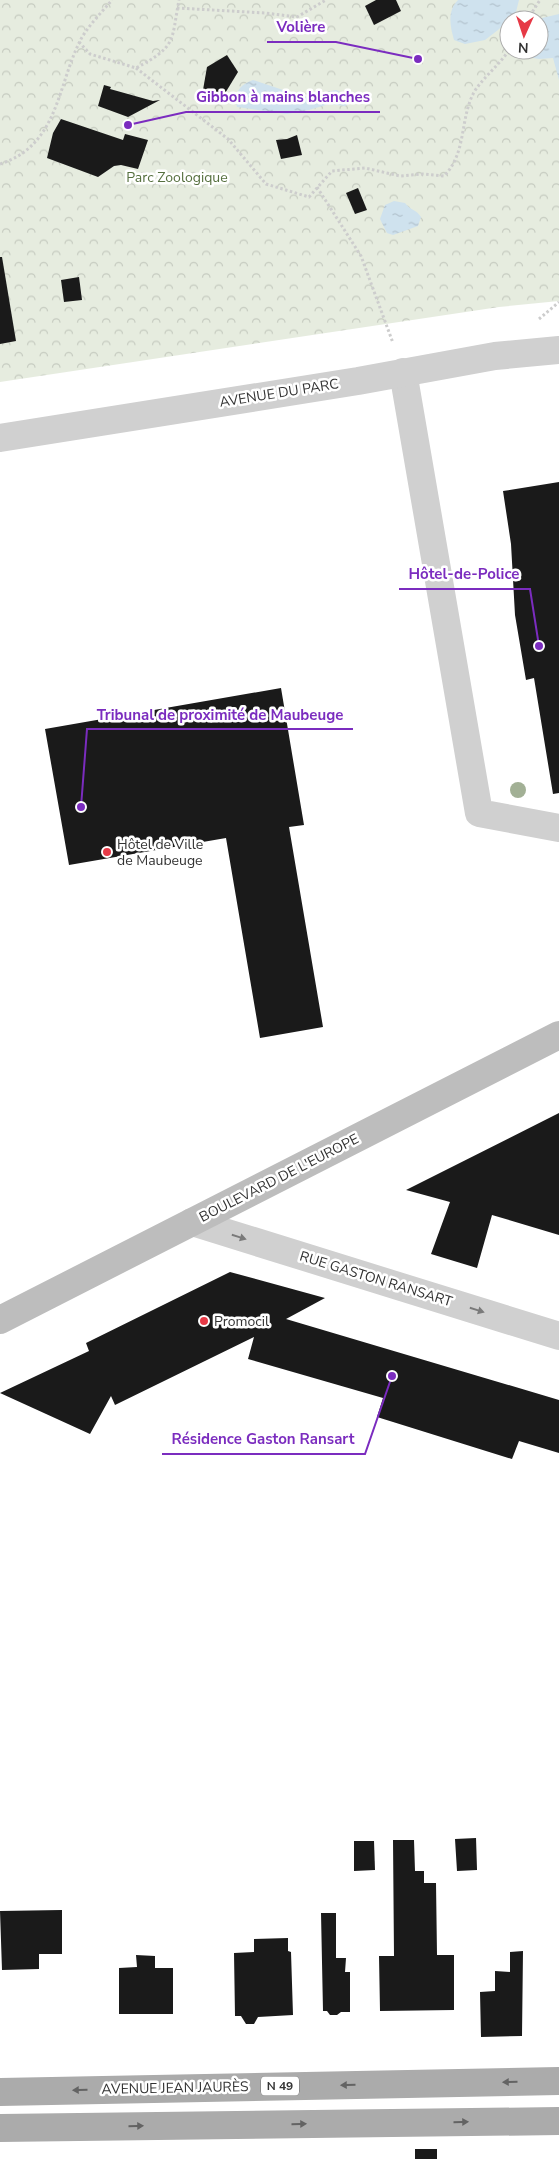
<svg xmlns="http://www.w3.org/2000/svg" width="559" height="2159" viewBox="0 0 559 2159" font-family="'Nunito Sans',sans-serif">
<style>
.forest{fill:url(#forest-crowns);fill-rule:evenodd}
.water{fill:url(#water-ripples)}
.building{fill:#1a1a1a}
.lines{fill:none;stroke-linecap:round;stroke-linejoin:round}
.path{stroke:#cdcdcd;stroke-width:3;stroke-dasharray:2.5 2.5;stroke-linecap:butt}
.minor{stroke:#d0d0d0;stroke-width:28}
.secondary{stroke:#bdbdbd;stroke-width:28}
.primary{stroke:#ababab;stroke-width:28}
.tree{fill:#a2b095}
.oneway{fill:#7a7a7a}
.oneway2{fill:#636363}
.poi-dot{fill:#e63946;stroke:#fff;stroke-width:2}
.labels{text-anchor:middle;dominant-baseline:central;stroke-width:5;stroke-linejoin:round;paint-order:stroke}
.shield{fill:#fff;stroke:#707070;stroke-width:1}
.shield-label{font-size:12px;font-weight:bold;fill:#333}
.park-label{font-size:14px;fill:#56703f;stroke:#fff}
.street-label{font-size:14px;fill:#333;stroke:#fff}
.poi-label{font-size:14px;fill:#333;stroke:#fff;text-anchor:start}
.leader{fill:none;stroke:#7b2cbf;stroke-width:2}
.callout-dot{fill:#7b2cbf;stroke:#fff;stroke-width:2}
.callout-label{font-size:15px;text-anchor:middle;font-weight:bold;fill:#7b2cbf;stroke:#fff;stroke-width:5;stroke-linejoin:round;paint-order:stroke}
</style>
<defs>
<pattern id="forest-crowns" width="20" height="18" patternUnits="userSpaceOnUse" patternTransform="scale(1.25)"><rect width="20" height="18" fill="#e6ecdf"/><path d="M2 6a3 3 0 1 1 6 0M12 15a3 3 0 1 1 6 0" fill="none" stroke="#c6cbc0"/></pattern>
<pattern id="water-ripples" width="26" height="14" patternUnits="userSpaceOnUse" patternTransform="scale(1.25)"><rect width="26" height="14" fill="#cfe2ee"/><path d="M2 4q2-2 4 0t4 0M15 11q2-2 4 0t4 0" fill="none" stroke="#b2c2cd"/></pattern>
</defs>
<rect width="100%" height="100%" fill="#fff"/>
<path class="forest" d="M0,0H559V301L499,307L0,382ZM509,20H539V50H509Z"/>
<g class="water">
<path d="M458,0H519L516,12L498,30L485,40L465,44L454,40C450,26 447,11 458,0Z"/>
<path d="M559,14V80L553,58L539,59L528,57L531,50H539V30L542,18Z"/>
<path d="M253,80L304,97L336,90L356,99L345,106L329,104L309,110L287,114L237,107C233,94 240,84 253,80Z"/>
<path d="M394,201L405,203C410,210 417,210 421,217L418,226L393,235L387,233L380,219L385,205Z"/>
</g>
<g class="building">
<path d="M376,0H396L401,11L374,25L365,6Z"/>
<path d="M227,55L238,72L224,95L203,90L207,67Z"/>
<path d="M104,85L111,87L110,89L153,101L160,100L128,117L98,106Z"/>
<path d="M61,119L123,140L125,134L148,140L138,169L121,165L114,166L98,177L47,158L53,133Z"/>
<path d="M297,135L302,155L281,159L276,140L287,139Z"/>
<path d="M358,188L367,210L355,214L346,193Z"/>
<path d="M0,257H2L16,341L0,344Z"/>
<path d="M79,277L82,300L64,302L61,280Z"/>
<path d="M559,482V793L553,794L534,678L526,680L515,615L511,544L503,491Z"/>
<path d="M281,688L304,825L289,827L323,1027L260,1038L226,838L69,865L45,729Z"/>
<path d="M559,1113V1235L492,1215L477,1268L431,1254L450,1202L406,1190Z"/>
<path d="M230,1272L325,1298L286,1319L559,1400V1453L519,1441L512,1459L377,1417L383,1398L248,1359L254,1337L115,1405L111,1396L90,1434L0,1393L89,1351L86,1343Z"/>
<path d="M476,1838L477,1870L457,1871L455,1839Z"/>
<path d="M393,1840H414L415,1871H424V1883H436L437,1955H454V2010L380,2011L379,1956H394Z"/>
<path d="M354,1841H374L375,1870L354,1871Z"/>
<path d="M62,1910V1954H39V1969L2,1970L0,1911Z"/>
<path d="M321,1913H336V1958H346L345,1972H350V2012H341L337,2015H330L327,2011H323Z"/>
<path d="M288,1938V1951L291,1952L293,2015L258,2017L254,2024H246L241,2016H235L234,1953L254,1952V1939Z"/>
<path d="M523,1951L522,2036L481,2037L480,1992L495,1991V1971L510,1972V1952Z"/>
<path d="M136,1955L155,1956V1968H173V2014H119V1968L137,1967Z"/>
<rect x="415" y="2149" width="22" height="10"/>
</g>
<g class="lines">
<g class="path">
<path d="M177,8L265,13L297,17L326,0"/>
<path d="M527,20L540,0"/>
<path d="M79,42L90,54L136,68C177,46 171,42 179,0"/>
<path d="M136,68L228,139L266,184L309,197L332,171L365,168L400,176L423,174L444,176C468,152 459,115 476,89C486,75 500,64 509,50"/>
<path d="M0,164C57,146 57,89 79,43C86,28 101,13 112,0"/>
<path d="M317,187L361,256L393,343"/>
<path d="M539,319L559,302"/>
</g>
<g class="minor">
<path d="M403,372L479,813L559,828"/>
<path d="M0,438L358,381L495,356L559,350"/>
<path d="M192,1222L559,1336"/>
</g>
<path class="secondary" d="M0,1320L559,1035"/>
<g class="primary">
<path d="M0,2092L559,2081"/>
<path d="M0,2128L559,2121"/>
</g>
</g>
<circle class="tree" cx="518" cy="790" r="8"/>
<defs><path id="oneway-solid" d="M-6-.8H1V-3.2L6.5 0L1 3.2V.8H-6Z" transform="scale(1.25)"/></defs>
<g class="oneway">
<use href="#oneway-solid" transform="translate(239 1237) rotate(17)"/>
<use href="#oneway-solid" transform="translate(477 1310) rotate(17)"/>
</g>
<g class="oneway2">
<use href="#oneway-solid" transform="translate(510 2082) rotate(179)"/>
<use href="#oneway-solid" transform="translate(348 2085) rotate(179)"/>
<use href="#oneway-solid" transform="translate(80 2090) rotate(179)"/>
<use href="#oneway-solid" transform="translate(461 2122) rotate(-1)"/>
<use href="#oneway-solid" transform="translate(299 2124) rotate(-1)"/>
<use href="#oneway-solid" transform="translate(136 2126) rotate(-1)"/>
</g>
<g class="poi-dot">
<circle cx="107" cy="852" r="5"/>
<circle cx="204" cy="1321" r="5"/>
</g>
<g class="labels">
<rect class="shield" x="261" y="2076.5" width="38" height="19" rx="4"/>
<g class="shield-label">
<text x="280" y="2086">N 49</text>
</g>
<g class="park-label">
<text x="177" y="177">Parc Zoologique</text>
</g>
<g class="street-label">
<text transform="translate(279 393) rotate(-9)">AVENUE DU PARC</text>
<text transform="translate(279 1178) rotate(-27)">BOULEVARD DE L'EUROPE</text>
<text transform="translate(376 1279) rotate(17)">RUE GASTON RANSART</text>
<text transform="translate(175 2088) rotate(-1)">AVENUE JEAN JAURÈS</text>
</g>
<g class="poi-label">
<text x="117" y="844">Hôtel de Ville<tspan x="117" dy="16">de Maubeuge</tspan></text>
<text x="214" y="1321">Promocil</text>
</g>
</g>
<path class="leader" d="M418 59L336 42H267M128 125L186 112H380M539 646L530 589H399M81 807L87 729H353M392 1376L365 1454H162"/>
<g class="callout-dot">
<circle cx="418" cy="59" r="5"/>
<circle cx="128" cy="125" r="5"/>
<circle cx="539" cy="646" r="5"/>
<circle cx="81" cy="807" r="5"/>
<circle cx="392" cy="1376" r="5"/>
</g>
<g class="callout-label">
<text x="301" y="32">Volière</text>
<text x="283" y="102">Gibbon à mains blanches</text>
<text x="464" y="579">Hôtel-de-Police</text>
<text x="220" y="720">Tribunal de proximité de Maubeuge</text>
<text x="263" y="1444">Résidence Gaston Ransart</text>
</g>
<g transform="translate(524 35) rotate(183)"><circle r="24" fill="#ffffff" stroke="#adadad"/>
<path d="M0-4L9 19L0 12L-9 19Z" fill="#e63946"/>
<text y="-8" font-size="14" font-weight="bold" text-anchor="middle" fill="#333333">N</text>
</g>
</svg>
